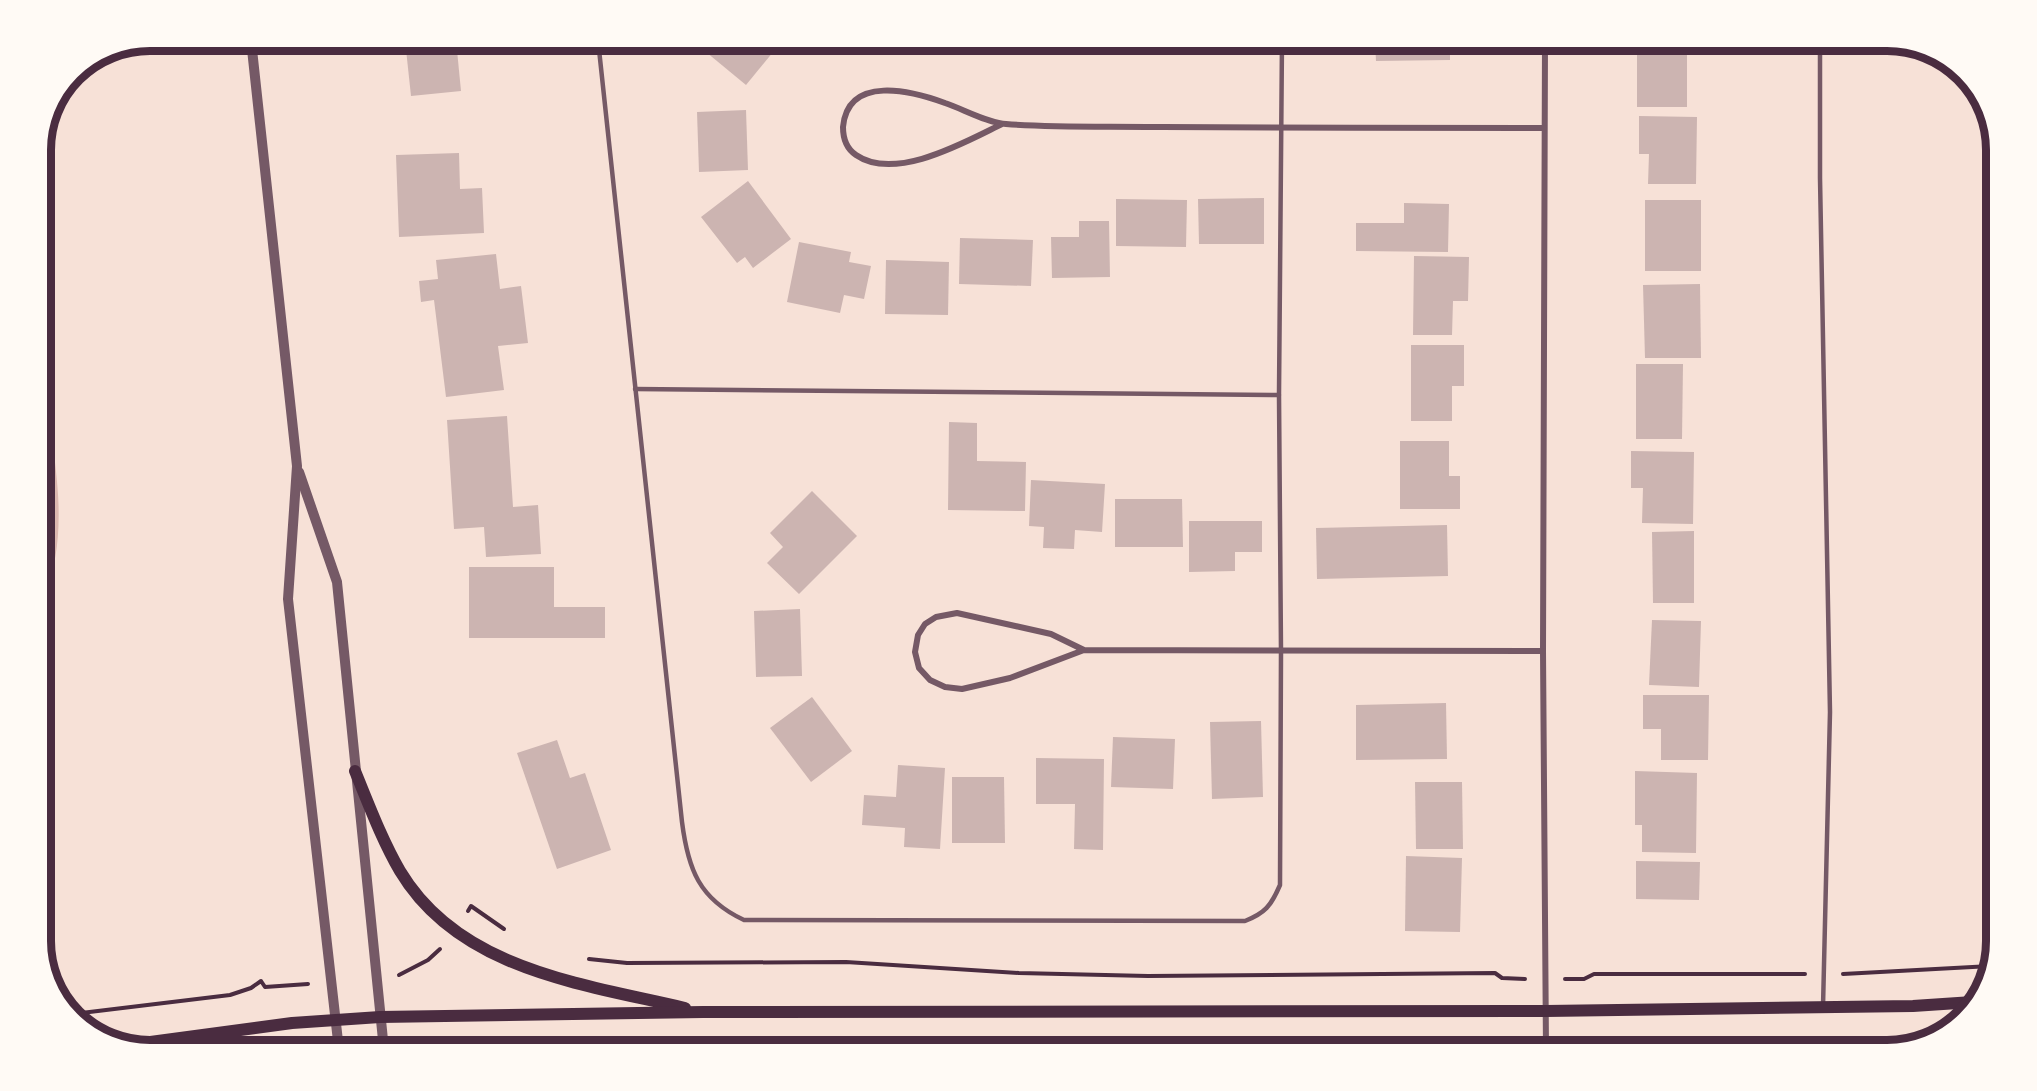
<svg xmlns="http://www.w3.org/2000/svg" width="2037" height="1091" viewBox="0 0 2037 1091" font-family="'DejaVu Sans',sans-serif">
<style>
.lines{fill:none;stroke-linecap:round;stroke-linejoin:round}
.stream{stroke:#dcb8b0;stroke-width:10}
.building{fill:#ccb4b1}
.path{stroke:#4a2c40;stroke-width:4}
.service{stroke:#755966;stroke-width:4.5}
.minor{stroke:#755966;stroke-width:6}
.tertiary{stroke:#755966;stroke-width:10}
.secondary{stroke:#4a2c40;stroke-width:12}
.rim{fill:none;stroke:#4a2c40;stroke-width:8}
</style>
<rect width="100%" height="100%" fill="#f7e1d7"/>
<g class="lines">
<path class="stream" d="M41,398C49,455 65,533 41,588"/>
</g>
<g class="building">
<path d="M405,40H456L461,91L411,96Z"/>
<path d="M715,40H783L746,85L706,52Z"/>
<path d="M1117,40H1156V42L1117,44Z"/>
<path d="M1197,40H1271V46L1197,48Z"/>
<path d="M1375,40H1450V60L1376,61Z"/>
<rect x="1637" y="40" width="50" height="67"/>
<path d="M746,110L748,170L699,172L697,112Z"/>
<path d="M1639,116L1697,117L1696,184H1648L1649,154H1639Z"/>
<path d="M459,153L460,189L482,188L484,233L399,237L396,155Z"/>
<path d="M748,181L791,239L753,268L745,257L737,263L701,217Z"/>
<path d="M1264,198V244H1199L1198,199Z"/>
<path d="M1116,199L1187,200L1186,247L1116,246Z"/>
<rect x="1645" y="200" width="56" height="71"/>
<path d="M1404,203L1449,204L1448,252L1356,251V223H1404Z"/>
<path d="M1079,221H1109L1110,277L1052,278L1051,237H1079Z"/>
<path d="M960,238L1033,240L1031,286L959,284Z"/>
<path d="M799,242L851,252L849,262L871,266L864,299L844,295L840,313L787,302Z"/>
<path d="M496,254L500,289L521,286L528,343L498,346L504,390L446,397L434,300L421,302L419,281L438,279L436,260Z"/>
<path d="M1414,256L1469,257L1468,301H1453L1452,335H1413Z"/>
<path d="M886,260L949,262L948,315L885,314Z"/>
<path d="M1700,284L1701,358H1645L1643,285Z"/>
<path d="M1411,345H1464V386H1452V421H1411Z"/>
<path d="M1636,364H1683L1682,439H1636Z"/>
<path d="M507,416L513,507L538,505L541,554L486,557L484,527L454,529L447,420Z"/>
<path d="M949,422L977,423V461L1026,462L1025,511L948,510Z"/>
<path d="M1400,441H1449V476H1460V509H1400Z"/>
<path d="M1631,451L1694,452L1693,524L1642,523L1643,488H1631Z"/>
<path d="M1031,480L1105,484L1102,532L1075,530L1074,549L1043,548L1044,527L1029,526Z"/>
<path d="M812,491L857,536L799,594L767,563L783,547L770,533Z"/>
<path d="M1115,499H1182L1183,547H1115Z"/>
<path d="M1189,521H1262V552H1235V571L1189,572Z"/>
<path d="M1447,525L1448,576L1317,579L1316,528Z"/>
<path d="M1694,531V603H1653L1652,532Z"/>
<path d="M469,567H554V607H605V638H469Z"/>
<path d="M800,609L802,676L756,677L754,611Z"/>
<path d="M1652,620L1701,621L1699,687L1649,685Z"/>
<path d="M1643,695H1709L1708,760H1661V729H1643Z"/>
<path d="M812,697L852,751L811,782L770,728Z"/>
<path d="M1446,703L1447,759L1356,760V705Z"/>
<path d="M1261,721L1263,797L1212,799L1210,722Z"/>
<path d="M1113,737L1175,739L1173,789L1111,787Z"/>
<path d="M1996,738V760H1995L1992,739Z"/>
<path d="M557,740L570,778L585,773L611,850L557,869L517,753Z"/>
<path d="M1036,758L1104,759L1103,850L1074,849L1075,804H1036Z"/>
<path d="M898,765L945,768L940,849L904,847L905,828L862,825L864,795L896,797Z"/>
<path d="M1635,771L1697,773L1696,853L1642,852V825H1635Z"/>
<path d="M952,777H1004L1005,843H952Z"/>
<path d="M1415,782H1462L1463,849H1416Z"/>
<path d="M1406,856L1462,858L1460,932L1405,931Z"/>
<path d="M1636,861L1700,862L1699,900L1636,899Z"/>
</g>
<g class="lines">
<g class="path">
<path d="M468,911L471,906L504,929"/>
<path d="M589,959L627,963L846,962L1019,973L1148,976L1495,973L1502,978L1525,979"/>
<path d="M1843,974L1991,966"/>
<path d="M399,975L428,960L440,949"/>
<path d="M1565,979H1584L1594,974H1805"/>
<path d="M73,1014L230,995L251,988L261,981L265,987L308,984"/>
</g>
<g class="service">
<path d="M598,40L682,822C688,869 699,899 744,920L1245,921C1265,913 1271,906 1280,885L1281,651L1279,395L1282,40"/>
<path d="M1820,40V178L1830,712L1823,1007"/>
<path d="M635,389L1279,395"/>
</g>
<g class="minor">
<path d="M1545,40L1543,651L1546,1050"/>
<path d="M1002,124C965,142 895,182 856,155C847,149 843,138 843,127C848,74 912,91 945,103C963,109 988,123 1006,124C1057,128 1110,126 1162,127C1289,128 1417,128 1544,128"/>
<path d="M1084,650L1051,634L957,613L936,617L925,624L918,635L915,652L919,668L930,680L945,687L962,689L1010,678L1084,650L1543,651"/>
</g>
<g class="tertiary">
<path d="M251,40L297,466L288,599L339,1050"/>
<path d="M299,472L337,582L384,1050"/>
</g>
<g class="secondary">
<path d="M355,771C369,805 382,840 400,871C459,970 583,984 685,1008"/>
<path d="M128,1045L292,1023L380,1017L703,1012L1546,1011L1913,1006L1973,1002"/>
</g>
</g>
<path d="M0 0H2037V1091H0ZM150 51H1887A99 99 0 0 1 1986 150V941A99 99 0 0 1 1887 1040H150A99 99 0 0 1 51 941V150A99 99 0 0 1 150 51Z" fill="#fffaf5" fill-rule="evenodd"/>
<path class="rim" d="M150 51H1887A99 99 0 0 1 1986 150V941A99 99 0 0 1 1887 1040H150A99 99 0 0 1 51 941V150A99 99 0 0 1 150 51Z"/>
</svg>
